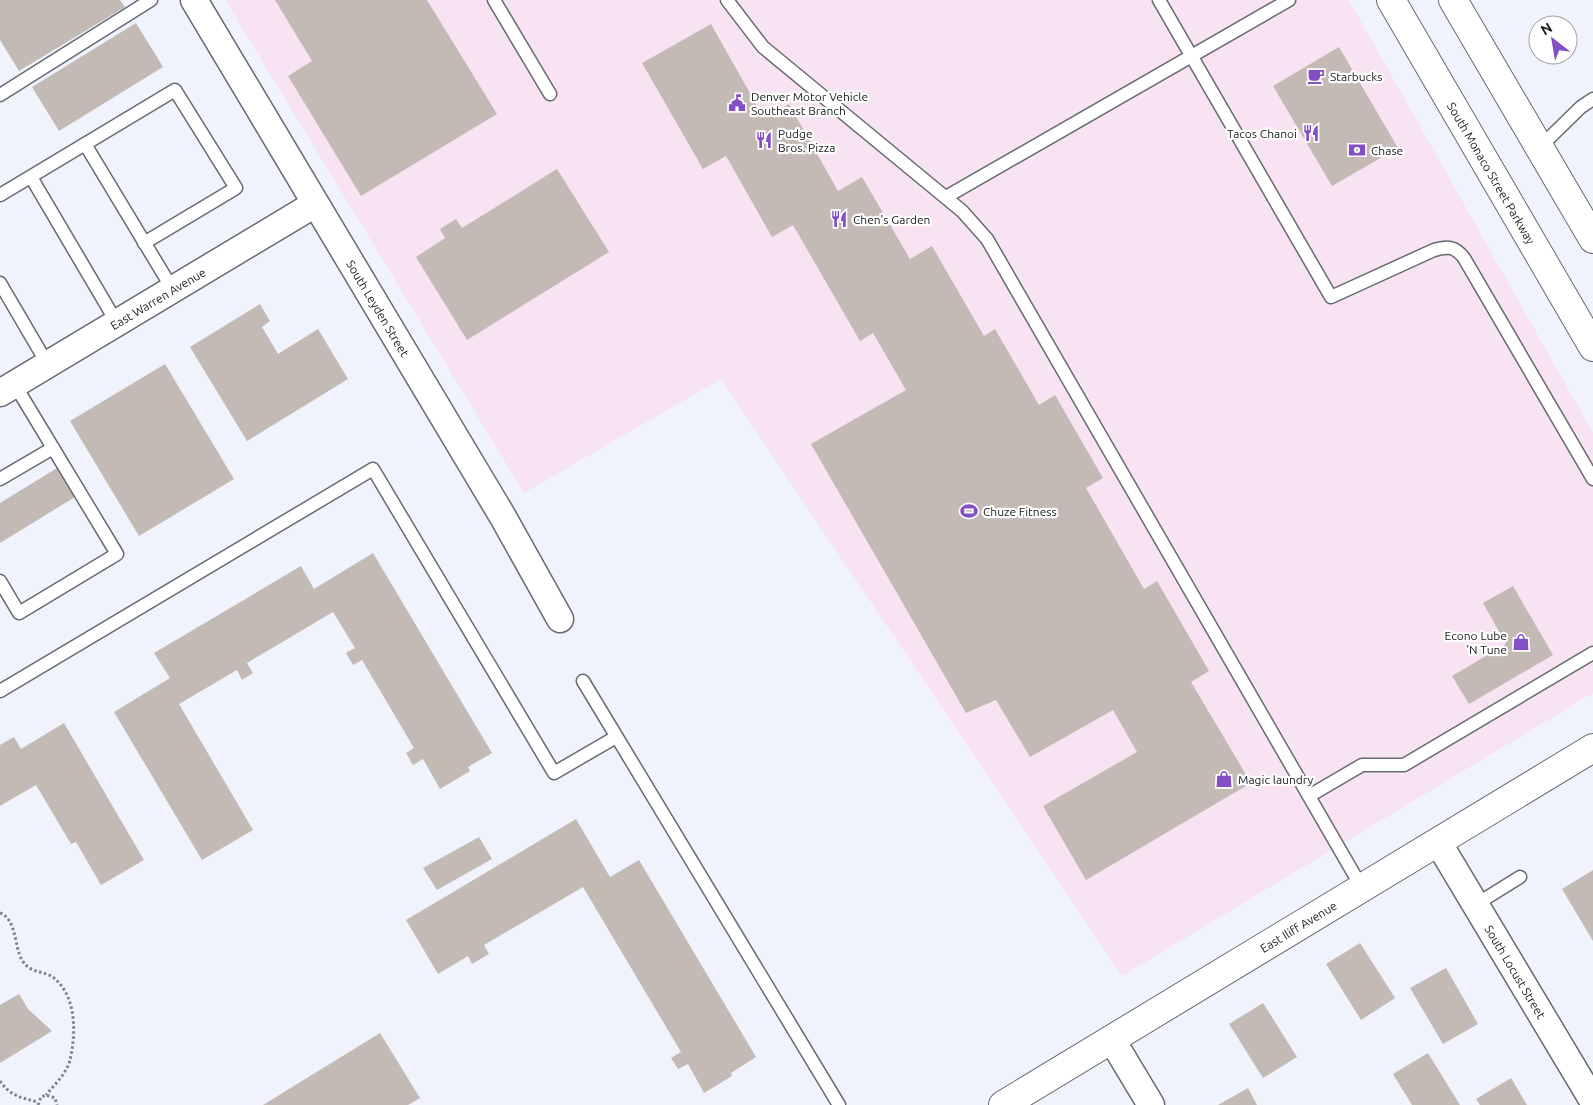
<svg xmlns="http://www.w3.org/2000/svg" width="1593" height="1105" viewBox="0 0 1593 1105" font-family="Ubuntu,sans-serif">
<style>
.commercial{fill:#f7e3f2}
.building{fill:#c3bab6}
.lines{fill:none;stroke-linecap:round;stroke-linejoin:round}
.lane-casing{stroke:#686a71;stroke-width:15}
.street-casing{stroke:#686a71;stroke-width:29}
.secondary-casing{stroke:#686a71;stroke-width:30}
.path{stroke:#818288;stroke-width:3;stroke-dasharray:2.5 2.5;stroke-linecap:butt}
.lane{stroke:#fff;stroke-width:12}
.street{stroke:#fff;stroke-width:26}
.secondary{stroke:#fff;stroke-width:28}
.labels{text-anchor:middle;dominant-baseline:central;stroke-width:4.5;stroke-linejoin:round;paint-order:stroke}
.poi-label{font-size:12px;fill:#191a1d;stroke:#fff;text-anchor:start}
.street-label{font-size:12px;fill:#191a1d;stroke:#fff}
</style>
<rect width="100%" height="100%" fill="#f1f3fc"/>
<path class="commercial" d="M225,0H1349L1593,433V693L1122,976L721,379L524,493Z"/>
<g class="building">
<path d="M0,0H120L125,7L19,71L0,40Z"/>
<path d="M275,0H427L497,114L361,196L288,76L312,61Z"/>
<path d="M136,23L163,67L59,131L32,87Z"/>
<path d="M711,24L764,118L789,104L838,191L862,177L910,259L932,246L984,336L995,329L1039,405L1055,395L1103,478L1086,488L1144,589L1157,581L1209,671L1191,682L1251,783L1086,880L1043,806L1137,752L1113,710L1030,757L996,700L966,713L811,444L906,390L873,333L860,341L793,225L772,237L726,156L703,169L642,63Z"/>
<path d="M1339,47L1398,148L1332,186L1273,86Z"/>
<path d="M557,169L609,252L467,340L416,257L445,238L440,229L456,219L462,228Z"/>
<path d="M260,304L270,321L262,327L278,354L318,329L348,379L247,441L190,347Z"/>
<path d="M165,364L234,479L139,536L70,421Z"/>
<path d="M57,468L75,497L0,543V503Z"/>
<path d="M373,553L492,753L468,767L470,771L440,789L423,759L413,765L406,753L414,748L362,660L353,665L346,653L355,648L333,612L247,663L253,673L242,680L237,670L179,704L253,830L202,860L114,712L170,678L154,653L301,566L314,589Z"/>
<path d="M1513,586L1553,655L1469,704L1452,676L1506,644L1483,603Z"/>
<path d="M64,723L144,860L101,885L76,842L71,844L36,785L0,806V745L14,737L21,749Z"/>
<path d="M576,819L610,877L639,860L756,1057L731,1073L732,1076L704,1093L688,1064L678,1069L671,1058L681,1052L583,887L484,945L489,954L472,964L468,956L438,974L406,920Z"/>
<path d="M479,837L492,859L437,890L423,868Z"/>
<path d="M1593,870V941L1562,889Z"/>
<path d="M1360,943L1395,998L1361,1020L1326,964Z"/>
<path d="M1446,968L1478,1024L1443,1044L1410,988Z"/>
<path d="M19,994L28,1009L52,1031L0,1063V1005Z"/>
<path d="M1263,1003L1297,1057L1263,1078L1229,1024Z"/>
<path d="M380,1033L420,1098L408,1105H263Z"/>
<path d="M1428,1053L1460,1105H1412L1393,1074Z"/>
<path d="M1511,1078L1527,1105H1480L1476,1099Z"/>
<path d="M1248,1088L1257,1105H1218Z"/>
</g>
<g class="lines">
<g class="lane-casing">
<g id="lane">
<path d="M494,0L550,94"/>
<path d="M727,0L763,47L962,211L987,239L1362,888"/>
<path d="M1159,0L1331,297L1434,250C1447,246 1455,246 1464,258L1593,479"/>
<path d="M0,95L151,0"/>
<path d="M85,144L173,290"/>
<path d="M1539,148L1581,107L1593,99"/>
<path d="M31,177L117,323"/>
<path d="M0,195L175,90L236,188L144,243"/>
<path d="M946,197L1289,0"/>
<path d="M0,283L48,365"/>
<path d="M0,479L53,448"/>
<path d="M0,581L19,613L117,554L15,385"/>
<path d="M583,681L839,1105"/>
<path d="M0,691L373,469L554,773L616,737"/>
<path d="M1309,796L1362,765H1404L1593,653"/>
<path d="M1475,905L1520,877"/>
</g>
</g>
<g class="street-casing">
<g id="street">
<path id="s1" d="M194,0L503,517L560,619"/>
<path id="s2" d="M0,393L315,204"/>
<path id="s3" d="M1438,842L1593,1101"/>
<path d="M1112,1040L1151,1105"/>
</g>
</g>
<g class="secondary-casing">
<g id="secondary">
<path id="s4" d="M1391,0L1593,347"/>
<path d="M1453,0L1593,239"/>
<path id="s5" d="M1003,1105L1593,748"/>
</g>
</g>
<g class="path">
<path d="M0,913C17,919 14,947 22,960C30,974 44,970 54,978C77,997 76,1034 70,1060C67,1073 54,1085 46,1095"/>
<path d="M0,1081C10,1096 22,1098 38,1102"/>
<path d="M38,1105L41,1097L46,1095L55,1098L57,1105"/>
</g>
<use href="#lane" class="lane"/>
<use href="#street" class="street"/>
<use href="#secondary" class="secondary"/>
</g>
<defs>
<g id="cafe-bare" transform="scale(1.35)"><path d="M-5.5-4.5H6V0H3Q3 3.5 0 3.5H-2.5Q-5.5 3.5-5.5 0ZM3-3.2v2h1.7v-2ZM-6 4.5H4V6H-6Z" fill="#844ec5" stroke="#fff" stroke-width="2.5" paint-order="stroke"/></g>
<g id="civic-bare" transform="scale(1.35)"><path d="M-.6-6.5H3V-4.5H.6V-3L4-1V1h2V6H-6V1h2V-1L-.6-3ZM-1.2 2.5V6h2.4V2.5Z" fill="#844ec5" stroke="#fff" stroke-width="2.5" paint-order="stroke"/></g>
<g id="restaurant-bare" transform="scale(1.35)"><path d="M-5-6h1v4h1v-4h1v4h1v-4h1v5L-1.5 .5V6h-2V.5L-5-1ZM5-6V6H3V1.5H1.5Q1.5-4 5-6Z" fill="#844ec5" stroke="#fff" stroke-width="2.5" paint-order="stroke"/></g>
<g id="bank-bare" transform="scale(1.35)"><path d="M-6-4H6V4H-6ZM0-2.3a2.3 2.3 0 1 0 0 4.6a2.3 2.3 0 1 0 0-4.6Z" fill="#844ec5" stroke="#fff" stroke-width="2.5" paint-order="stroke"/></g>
<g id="stadium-bare" transform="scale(1.35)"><path d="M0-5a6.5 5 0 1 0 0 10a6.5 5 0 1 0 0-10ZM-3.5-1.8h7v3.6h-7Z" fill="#844ec5" stroke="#fff" stroke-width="2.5" paint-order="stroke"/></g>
<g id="shop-bare" transform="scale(1.35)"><path d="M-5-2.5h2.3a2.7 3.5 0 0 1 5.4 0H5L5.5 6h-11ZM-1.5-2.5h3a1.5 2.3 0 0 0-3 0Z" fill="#844ec5" stroke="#fff" stroke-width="2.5" paint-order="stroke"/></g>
</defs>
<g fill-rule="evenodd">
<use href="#cafe-bare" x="1316" y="76"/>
<use href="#civic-bare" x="737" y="103"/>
<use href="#restaurant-bare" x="1311" y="133"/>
<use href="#restaurant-bare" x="764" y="140"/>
<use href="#bank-bare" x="1357" y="150"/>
<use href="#restaurant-bare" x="839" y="219"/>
<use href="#stadium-bare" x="969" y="511"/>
<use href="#shop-bare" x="1521" y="642"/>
<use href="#shop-bare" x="1224" y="779"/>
</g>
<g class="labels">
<g class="poi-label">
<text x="1330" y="76">Starbucks</text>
<text x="751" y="96">Denver Motor Vehicle<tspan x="751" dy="14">Southeast Branch</tspan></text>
<text x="778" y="133">Pudge<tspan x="778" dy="14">Bros. Pizza</tspan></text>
<text x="1297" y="133" text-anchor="end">Tacos Chanoi</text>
<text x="1371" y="150">Chase</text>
<text x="853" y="219">Chen's Garden</text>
<text x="983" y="511">Chuze Fitness</text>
<text x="1507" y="635" text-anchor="end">Econo Lube<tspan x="1507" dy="14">'N Tune</tspan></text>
<text x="1238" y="779">Magic laundry</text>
</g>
<g class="street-label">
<text stroke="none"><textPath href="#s4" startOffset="200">South Monaco Street Parkway</textPath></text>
<text stroke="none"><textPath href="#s2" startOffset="184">East Warren Avenue</textPath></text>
<text stroke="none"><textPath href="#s1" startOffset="359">South Leyden Street</textPath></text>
<text stroke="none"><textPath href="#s5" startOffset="345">East Iliff Avenue</textPath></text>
<text stroke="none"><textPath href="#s3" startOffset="151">South Locust Street</textPath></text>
</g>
</g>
<g transform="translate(1553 40) rotate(329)"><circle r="24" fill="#ffffff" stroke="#a3a3a5"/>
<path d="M0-4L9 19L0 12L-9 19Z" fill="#844ec5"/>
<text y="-8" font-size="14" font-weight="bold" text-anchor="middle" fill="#191a1d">N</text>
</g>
</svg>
